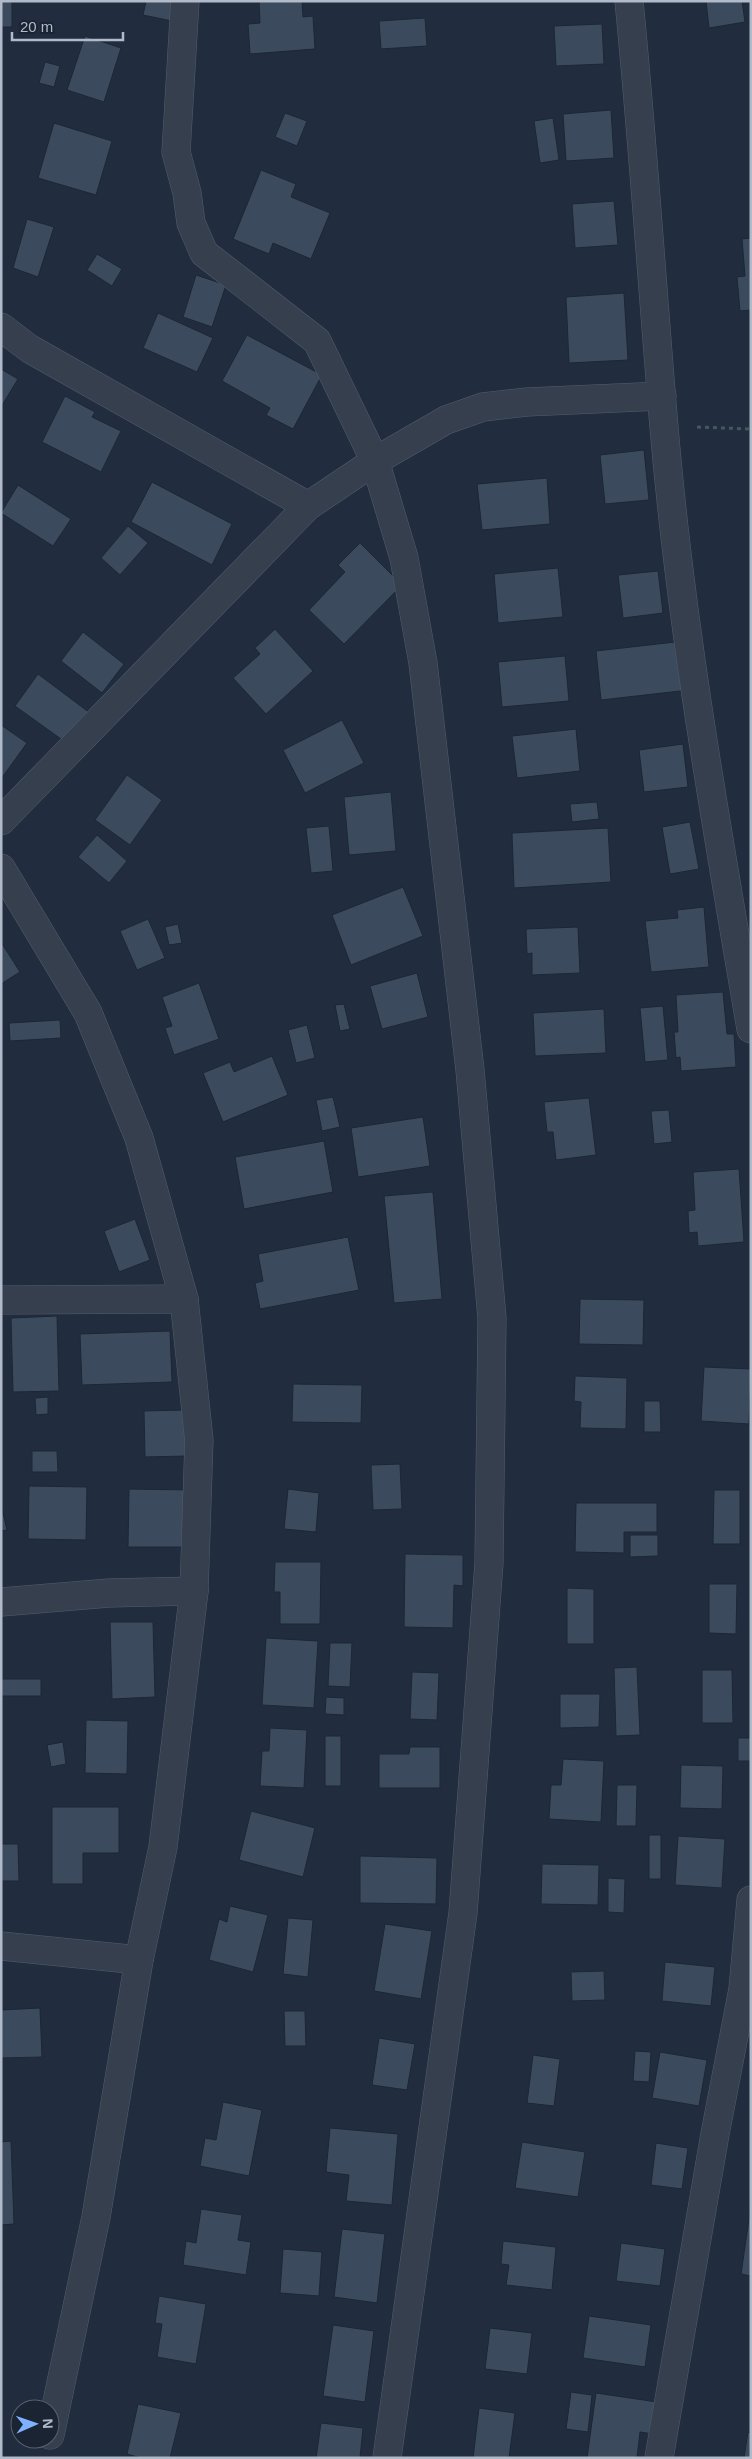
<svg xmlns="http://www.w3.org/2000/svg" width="752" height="2459" viewBox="0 0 752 2459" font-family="Helvetica,sans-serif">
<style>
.building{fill:#3c4a5e;stroke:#1c2635}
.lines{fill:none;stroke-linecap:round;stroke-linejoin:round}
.minor-casing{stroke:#535d6c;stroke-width:29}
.path{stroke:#41595c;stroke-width:3;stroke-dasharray:4 4;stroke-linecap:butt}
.minor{stroke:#353f4e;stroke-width:28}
</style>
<rect width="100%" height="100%" fill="#212d3e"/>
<g class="building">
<rect x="1" y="1" width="11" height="26"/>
<path d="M146,1H176L172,21L143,15Z"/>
<path d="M259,1H302L303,17L313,16L315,49L250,54L248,24L260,23Z"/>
<path d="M706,1H742L745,22L709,28Z"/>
<path d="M425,18L427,46L381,49L379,21Z"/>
<path d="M602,24L604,64L556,66L554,26Z"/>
<path d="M85,36L121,48L104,102L67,90Z"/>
<path d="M45,62L60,66L54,87L39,83Z"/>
<path d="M611,110L614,158L566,161L563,114Z"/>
<path d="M285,113L307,121L297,146L275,137Z"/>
<path d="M553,118L559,160L540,163L534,121Z"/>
<path d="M54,123L112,141L96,195L38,178Z"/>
<path d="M261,170L296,184L291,197L330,213L311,259L273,243L269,254L233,239Z"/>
<path d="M614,201L618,245L575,248L572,204Z"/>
<path d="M27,219L54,227L38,277L13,268Z"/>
<path d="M751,238V310L740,311L737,277L745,276L742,239Z"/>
<path d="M97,254L122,269L112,286L87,270Z"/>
<path d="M196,275L226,285L212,327L183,317Z"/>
<path d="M624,293L628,360L569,363L566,297Z"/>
<path d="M158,313L213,338L197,372L143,348Z"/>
<path d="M247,335L322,375L293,429L266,415L270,408L222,381Z"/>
<path d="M1,369L18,379L1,407Z"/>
<path d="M65,396L95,412L92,417L121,431L101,472L42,442Z"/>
<path d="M644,450L649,500L605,504L600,455Z"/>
<path d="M547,478L550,524L482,530L477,484Z"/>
<path d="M152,482L232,524L212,565L131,522Z"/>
<path d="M18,485L71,519L53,546L1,513Z"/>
<path d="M128,526L148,543L120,575L101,558Z"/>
<path d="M360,543L402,585L344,644L309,610L345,572L338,565Z"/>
<path d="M558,568L563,617L498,623L494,574Z"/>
<path d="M658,571L663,613L623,618L618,575Z"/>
<path d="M275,629L313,671L266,714L233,678L260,654L255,648Z"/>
<path d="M83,632L124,664L102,693L61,661Z"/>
<path d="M684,641L689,690L601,700L596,651Z"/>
<path d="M565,656L569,701L502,707L498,662Z"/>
<path d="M38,674L90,713L68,744L15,706Z"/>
<path d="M342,720L364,763L305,793L283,750Z"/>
<path d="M1,725L27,743L1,779Z"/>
<path d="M576,729L580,771L517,778L512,736Z"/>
<path d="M683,744L688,787L644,792L639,750Z"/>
<path d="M127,775L162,800L130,845L95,820Z"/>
<path d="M391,792L396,851L349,855L344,797Z"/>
<path d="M597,802L599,819L572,822L570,804Z"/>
<path d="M690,822L699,869L670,874L662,827Z"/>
<path d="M329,826L333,871L311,873L306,828Z"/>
<path d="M608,828L611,882L514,888L512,833Z"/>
<path d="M97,835L127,861L109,883L78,857Z"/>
<path d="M403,887L423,936L351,965L332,915Z"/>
<path d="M704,907L709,967L651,972L645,921L678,918L677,910Z"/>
<path d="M148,919L165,958L137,970L120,931Z"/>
<path d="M178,924L182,943L169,945L165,927Z"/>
<path d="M578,927L580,973L532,975V953L527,954L526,929Z"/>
<path d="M1,942L20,972L1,984Z"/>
<path d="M417,973L428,1017L382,1029L370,986Z"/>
<path d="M199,983L219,1039L174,1055L165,1028L172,1026L162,997Z"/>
<path d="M723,992L727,1034H734L736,1067L681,1071L680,1057L676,1058L674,1032H678L676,995Z"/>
<path d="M344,1004L350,1029L340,1031L335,1005Z"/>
<path d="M663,1006L668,1060L645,1062L640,1008Z"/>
<path d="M604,1009L606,1053L535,1056L533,1013Z"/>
<path d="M60,1020L61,1038L10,1041L9,1023Z"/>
<path d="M307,1025L315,1058L296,1063L288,1030Z"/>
<path d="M272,1056L288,1095L223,1122L203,1073L230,1062L234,1072Z"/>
<path d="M333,1097L340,1127L322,1131L316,1100Z"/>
<path d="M589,1098L596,1155L556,1160L553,1132H547L544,1102Z"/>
<path d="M669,1110L672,1142L654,1144L651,1111Z"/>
<path d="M423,1117L430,1166L358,1177L351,1128Z"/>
<path d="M324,1141L333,1192L244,1209L235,1157Z"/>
<path d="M739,1169L744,1242L698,1246L697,1232L689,1233L688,1211L695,1210L693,1172Z"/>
<path d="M433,1192L442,1299L394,1303L384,1196Z"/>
<path d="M135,1219L150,1260L119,1272L104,1231Z"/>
<path d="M348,1237L359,1290L260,1309L255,1283L263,1281L258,1254Z"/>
<path d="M580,1299L644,1300L643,1345L579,1344Z"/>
<path d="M57,1316L59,1391L13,1392L11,1318Z"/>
<path d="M170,1331L172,1382L82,1385L80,1334Z"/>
<path d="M704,1367L751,1369L749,1424L701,1421Z"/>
<path d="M575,1376L627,1378L626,1429L580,1428L581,1402L574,1401Z"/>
<path d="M293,1384L362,1385L361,1423L292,1422Z"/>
<path d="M48,1397V1414L36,1415L35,1398Z"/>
<path d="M644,1401H660L661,1432H644Z"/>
<path d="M185,1410L186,1456L145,1457L144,1411Z"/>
<path d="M32,1451H57L58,1472H32Z"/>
<path d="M400,1464L402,1509L373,1510L371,1465Z"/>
<path d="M29,1486L87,1487L86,1540L28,1539Z"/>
<path d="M129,1489L192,1490V1547H128Z"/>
<path d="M288,1489L319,1493L316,1532L284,1529Z"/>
<path d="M714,1490H740V1544H713Z"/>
<path d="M576,1503H657V1532H624V1553L575,1552Z"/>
<path d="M1,1504L7,1530L1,1531Z"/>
<path d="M630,1535H658V1556L630,1557Z"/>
<path d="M405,1554L463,1555V1586L454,1585L453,1628L404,1627Z"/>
<path d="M275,1562H321L320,1624H280V1592H274Z"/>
<path d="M709,1584H737L736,1634L709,1633Z"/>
<path d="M567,1588L594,1589V1644H567Z"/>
<path d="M110,1622H153L155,1697L112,1699Z"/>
<path d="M266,1638L318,1641L314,1708L262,1705Z"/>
<path d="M330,1643H352L350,1687L328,1686Z"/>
<path d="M637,1667L640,1735L616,1736L614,1668Z"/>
<path d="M702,1670H732L733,1723H702Z"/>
<path d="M412,1672L439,1673L437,1720L410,1719Z"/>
<rect x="1" y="1679" width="40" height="17"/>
<path d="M560,1694H600L599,1727L560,1728Z"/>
<path d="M326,1697L344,1698V1715L325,1714Z"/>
<path d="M86,1720L128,1721L127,1774L85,1773Z"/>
<path d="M270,1728L307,1730L304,1788L260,1786L262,1751H269Z"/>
<rect x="325" y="1736" width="16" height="50"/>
<rect x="738" y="1738" width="13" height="23"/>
<path d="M63,1742L66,1764L51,1767L47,1745Z"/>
<path d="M410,1747H440V1788H379V1754H409Z"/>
<path d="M563,1759L604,1761L601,1822L549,1819L551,1785H561Z"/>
<path d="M681,1765L723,1766L722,1809L680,1808Z"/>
<path d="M617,1785H637L636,1826H616Z"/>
<path d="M52,1807H119V1853H83V1884H52Z"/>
<path d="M251,1811L315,1828L303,1877L239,1860Z"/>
<rect x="649" y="1835" width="12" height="44"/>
<path d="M678,1836L725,1839L722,1888L675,1885Z"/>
<path d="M1,1844H18L19,1881H1Z"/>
<path d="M360,1856L437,1858L436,1904L360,1903Z"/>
<path d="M542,1864L599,1865L598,1905L541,1904Z"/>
<path d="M608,1878L625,1879L624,1913L608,1912Z"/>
<path d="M230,1906L268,1915L253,1972L209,1960L219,1919L227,1922Z"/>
<path d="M288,1918L313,1920L308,1977L283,1974Z"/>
<path d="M385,1924L432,1931L421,1999L374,1991Z"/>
<path d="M665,1962L715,1967L711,2006L662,2001Z"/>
<path d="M604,1971L605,2000L572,2001L571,1972Z"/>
<path d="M40,2008L42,2057L1,2058V2010Z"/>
<path d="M284,2011H305L306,2046H285Z"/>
<path d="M379,2038L415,2044L407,2090L372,2085Z"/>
<path d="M635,2051L651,2052L649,2082L633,2081Z"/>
<path d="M660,2052L707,2060L699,2106L652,2098Z"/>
<path d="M533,2055L560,2059L554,2106L527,2103Z"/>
<path d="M223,2102L262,2110L249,2176L200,2166L205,2138L216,2140Z"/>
<path d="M330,2128L398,2134L392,2205L346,2201L349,2175L326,2172Z"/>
<path d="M11,2141L14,2224L1,2225V2142Z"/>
<path d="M522,2142L585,2152L578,2197L515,2188Z"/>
<path d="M656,2143L688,2148L682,2189L651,2185Z"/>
<path d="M751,2205V2276L741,2274Z"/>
<path d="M201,2209L242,2215L238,2240L251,2242L246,2275L183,2265L186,2241L196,2243Z"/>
<path d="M342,2229L385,2234L377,2303L334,2297Z"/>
<path d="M503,2241L556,2247L552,2290L506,2285L509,2265L501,2264Z"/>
<path d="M621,2243L665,2249L660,2286L616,2281Z"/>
<path d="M283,2249L322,2252L319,2296L280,2293Z"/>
<path d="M159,2296L206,2304L196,2364L157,2357L162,2324L155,2323Z"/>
<path d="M589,2316L651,2325L645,2367L583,2358Z"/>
<path d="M333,2325L374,2331L365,2402L323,2396Z"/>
<path d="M490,2328L532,2333L527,2374L485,2369Z"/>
<path d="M571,2392L592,2395L588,2432L566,2429Z"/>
<path d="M596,2393L657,2402L653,2434L640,2432L637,2458H587Z"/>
<path d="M138,2404L181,2413L170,2458H141L127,2454Z"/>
<path d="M479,2408L515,2413L509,2458H473Z"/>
<path d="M321,2423L363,2428L360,2458H316Z"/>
<path d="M748,2432L751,2433V2458H744Z"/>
</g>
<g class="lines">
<g class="minor-casing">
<g id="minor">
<path d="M185,1L176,152L187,193L191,223L204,253L317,341L375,461L404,558L423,663L470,1070L492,1318L489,1563L463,1913L387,2458"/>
<path d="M629,1C643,143 652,285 664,427C681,629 717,829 751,1029"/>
<path d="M1,327L30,349L308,506"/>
<path d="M1,821L308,506L375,461L446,420L483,407L527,402L662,396"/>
<path d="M1,868L88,1013L139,1138L184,1299L199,1440L194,1591L163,1847L139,1960L96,2217L50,2435"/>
<path d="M1,1300L184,1299"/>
<path d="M1,1602L109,1593L194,1591"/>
<path d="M1,1946L139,1960"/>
<path d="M659,2458L715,2134L743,1989L751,1900"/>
</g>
</g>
<path class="path" d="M697,427L751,429"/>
<use href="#minor" class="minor"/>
</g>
<rect width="752" height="2459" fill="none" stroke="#b0bac9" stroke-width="5"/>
<g transform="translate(35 2424) rotate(88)"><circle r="24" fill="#1a2433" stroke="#56606f"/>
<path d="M0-4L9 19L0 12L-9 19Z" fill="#80b1ff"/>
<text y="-8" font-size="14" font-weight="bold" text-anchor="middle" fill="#b0bac9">N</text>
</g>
<path d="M12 32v8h111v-8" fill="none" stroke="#b0bac9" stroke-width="2.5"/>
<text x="20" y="32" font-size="15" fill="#b0bac9" stroke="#1a2433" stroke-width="4" paint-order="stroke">20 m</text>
</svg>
